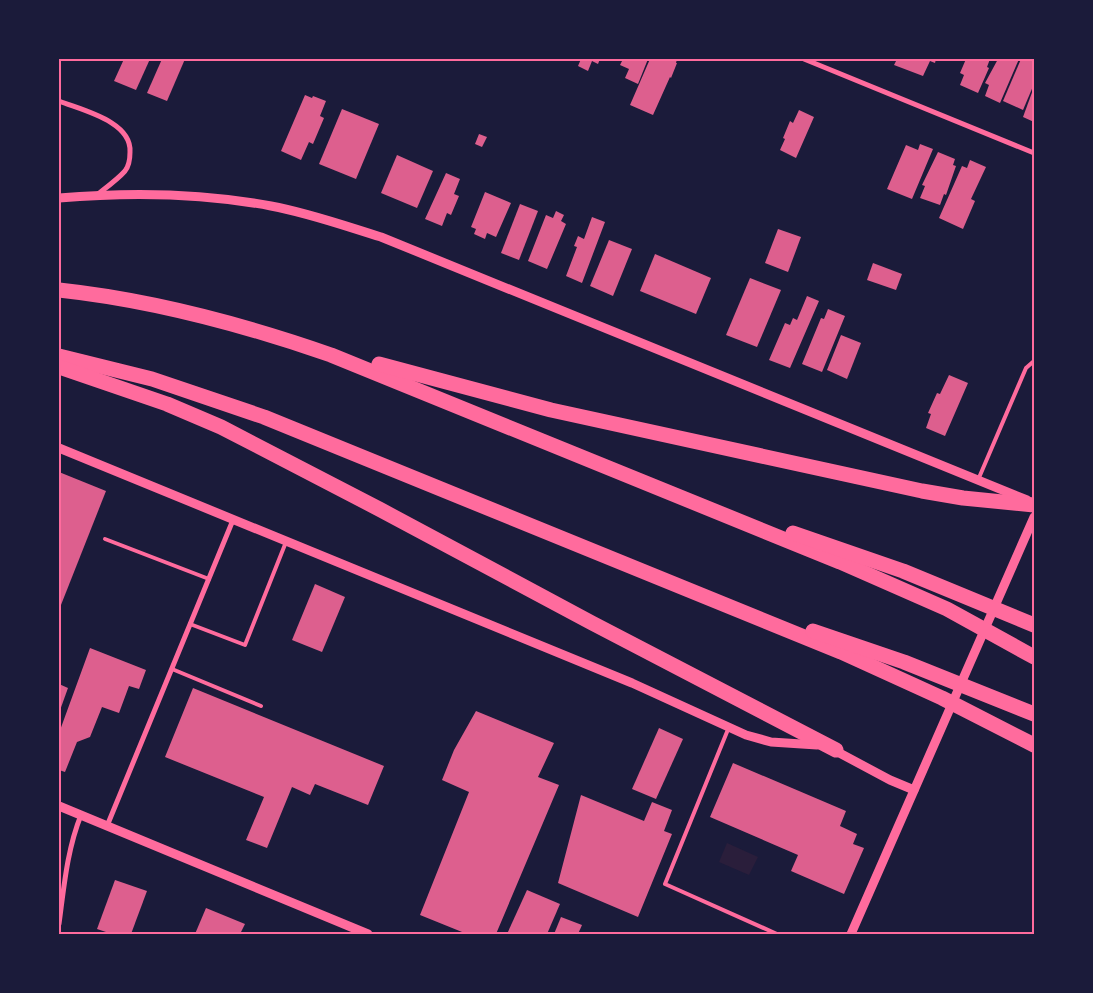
<svg xmlns="http://www.w3.org/2000/svg" width="1093" height="993" viewBox="0 0 1093 993" font-family="Jost,sans-serif">
<style>
.green{fill:#2a1e3b}
.building{fill:#dd5f8e}
.lines{fill:none;stroke-linecap:round;stroke-linejoin:round}
.service{stroke:#ff6b9d;stroke-width:4}
.minor{stroke:#ff6b9d;stroke-width:5}
.tertiary{stroke:#ff6b9d;stroke-width:9}
.motorway{stroke:#ff6b9d;stroke-width:15}
.neatline{fill:none;stroke:#ff6b9d;stroke-width:2}
</style>
<rect width="100%" height="100%" fill="#1b1b3a"/>
<path class="green" d="M727,843L758,857L749,875L719,862Z"/>
<g class="building">
<path d="M124,59H150L136,90L114,81Z"/>
<path d="M162,59H185L167,101L147,93Z"/>
<path d="M581,59H600L598,64L592,61L588,71L578,66Z"/>
<path d="M623,59H648L638,84L625,78L629,69L620,65Z"/>
<path d="M650,59H677L676,63H677L671,78L670,77L653,115L630,105Z"/>
<path d="M897,59H936L935,63L930,61L923,76L894,65Z"/>
<path d="M966,59H990L987,67L989,68L978,93L960,85L964,75L960,73Z"/>
<path d="M998,59H1019L1000,103L985,96L989,85L985,83Z"/>
<path d="M1021,59H1034V84L1023,110L1003,101Z"/>
<path d="M1034,87V122L1023,117Z"/>
<path d="M305,95L312,98L313,96L326,101L320,116L324,118L313,144L309,142L301,160L281,151Z"/>
<path d="M342,109L379,124L356,179L319,164Z"/>
<path d="M799,110L814,117L796,158L780,150L785,139L783,138L790,121L793,123Z"/>
<path d="M479,134L487,137L482,147L475,144Z"/>
<path d="M920,144L933,149L912,199L887,189L906,145L918,150Z"/>
<path d="M938,152L955,159L953,165L956,166L946,195L944,194L940,205L920,198L925,186L922,185Z"/>
<path d="M397,155L433,171L417,208L381,193Z"/>
<path d="M970,160L986,167L971,199L975,201L963,229L939,218L962,166L967,168Z"/>
<path d="M446,173L460,179L454,194L459,196L451,215L447,213L442,226L425,219Z"/>
<path d="M485,192L511,203L496,237L487,233L485,239L474,234L476,229L471,227Z"/>
<path d="M520,204L538,211L519,260L501,253Z"/>
<path d="M556,211L564,215L561,221L566,224L547,269L528,261L546,215L553,218Z"/>
<path d="M592,217L605,222L582,283L566,276L577,247L574,246L578,236L584,239Z"/>
<path d="M778,229L801,237L788,272L765,263Z"/>
<path d="M609,240L632,249L613,296L590,286Z"/>
<path d="M655,254L711,278L696,314L640,291Z"/>
<path d="M873,263L902,274L896,290L867,280Z"/>
<path d="M750,278L781,290L757,347L726,335Z"/>
<path d="M807,296L819,301L790,368L769,360L785,323L790,325L793,318L797,320Z"/>
<path d="M828,309L845,316L822,372L802,364L821,318L824,319Z"/>
<path d="M841,335L861,343L847,379L827,370Z"/>
<path d="M949,375L968,383L945,436L926,428L931,414L928,413L937,393L940,394Z"/>
<path d="M59,472L106,491L59,610Z"/>
<path d="M315,584L345,597L322,652L292,640Z"/>
<path d="M90,648L146,670L139,689L129,686L119,713L102,707L90,737L77,742L65,772L59,770V733Z"/>
<path d="M59,684L68,688L59,713Z"/>
<path d="M193,688L384,766L368,805L315,784L310,795L292,787L267,848L246,840L264,797L165,757Z"/>
<path d="M476,711L554,743L538,777L559,785L496,934H467L420,915L469,792L442,780L454,750Z"/>
<path d="M659,728L683,739L656,799L632,789Z"/>
<path d="M733,763L846,811L840,826L857,834L853,844L864,848L844,894L791,871L798,855L710,817Z"/>
<path d="M581,795L644,821L652,802L672,810L664,831L672,834L638,917L558,883Z"/>
<path d="M115,880L147,891L131,934H112L97,929Z"/>
<path d="M527,890L560,904L547,934H507Z"/>
<path d="M206,908L245,924L240,934H195Z"/>
<path d="M561,917L582,925L578,934H554Z"/>
</g>
<g class="lines">
<g class="service">
<path d="M978,480L1026,368L1034,361"/>
<path d="M105,539L209,579"/>
<path d="M190,624L245,645L286,542"/>
<path d="M172,669L261,706"/>
<path d="M729,727L665,884L777,934"/>
</g>
<g class="minor">
<path d="M804,59L1034,153"/>
<path d="M59,101C81,110 132,121 130,152C130,159 129,166 125,171C118,179 107,187 98,194"/>
<path d="M107,826L233,520"/>
<path d="M59,924C64,887 67,850 81,815"/>
</g>
<g class="tertiary">
<path d="M59,198C129,192 202,193 271,206C309,213 345,226 381,237L1027,500"/>
<path d="M59,448L632,683L746,735L771,742L817,745"/>
<path d="M832,749L890,780L914,790"/>
<path d="M59,806L368,934"/>
<path d="M851,934L1034,517"/>
</g>
<g class="motorway">
<path d="M59,290C152,300 242,324 331,355L840,562L947,609L1034,657"/>
<path d="M59,356L152,379L264,417L841,652L942,698L1034,745"/>
<path d="M379,364L551,410L922,491L963,498L1034,505"/>
<path d="M59,367L167,404L221,427L381,510L592,623L836,750"/>
<path d="M793,533L903,571L1034,625"/>
<path d="M813,631L904,662L1034,714"/>
</g>
</g>
<rect width="1093" height="993" fill="none" stroke="#1b1b3a" stroke-width="120"/>
<rect x="60" y="60" width="973" height="873" class="neatline"/>
</svg>
